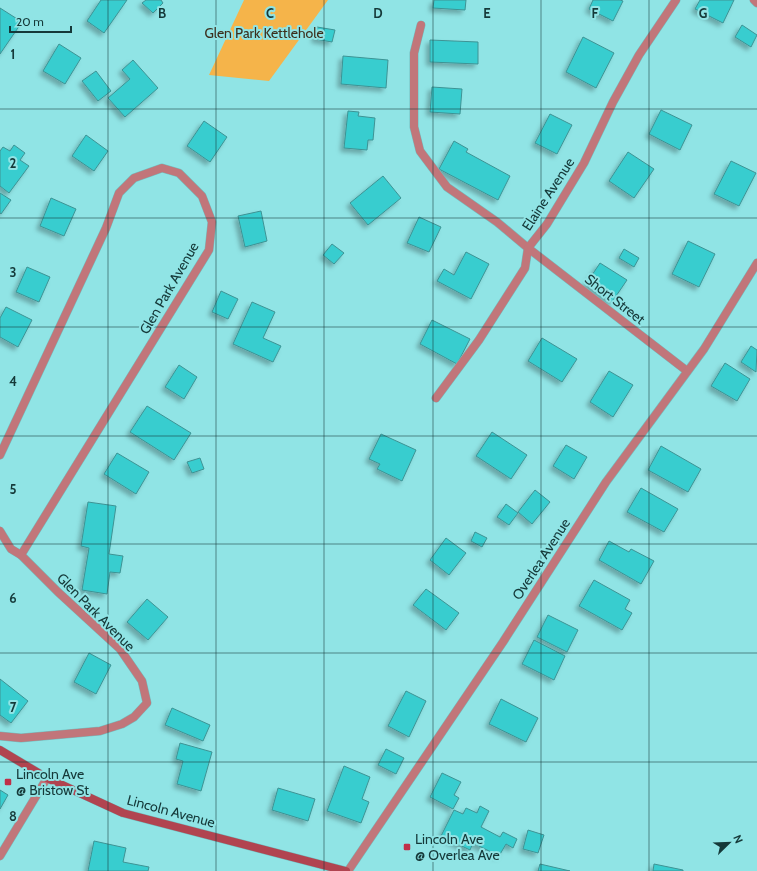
<svg xmlns="http://www.w3.org/2000/svg" width="757" height="871" viewBox="0 0 757 871" font-family="Cabin,sans-serif">
<style>
.green{fill:#f5b44a}
.building{fill:#39cdcf;stroke:#3d9394;filter:url(#shadow)}
.lines{fill:none;stroke-linecap:round;stroke-linejoin:round}
.minor-casing{stroke:#75bebf;stroke-width:9}
.secondary-casing{stroke:#75bebf;stroke-width:9}
.minor{stroke:#c1767a;stroke-width:8}
.secondary{stroke:#b14450;stroke-width:8}
.grid{fill:none;stroke:#153939;stroke-width:1;stroke-opacity:0.55}
.poi-dot{fill:#c02f48;stroke:#90e4e5;stroke-width:1.5}
.labels{text-anchor:middle;dominant-baseline:central;stroke-width:4;stroke-linejoin:round;paint-order:stroke}
.park-label{font-size:14px;fill:#3c2f1d;stroke:#90e4e5}
.street-label{font-size:14px;fill:#153939;stroke:#90e4e5}
.poi-label{font-size:14px;fill:#153939;stroke:#90e4e5;text-anchor:start}
.grid-label{font-size:13px;text-anchor:middle;font-weight:bold;fill:#153939;stroke:#90e4e5;stroke-width:4;stroke-linejoin:round;paint-order:stroke}
</style>
<defs>
<filter id="shadow"><feDropShadow dx="-3.5" dy="3.5" stdDeviation="2" flood-color="#0004"/></filter>
</defs>
<rect width="100%" height="100%" fill="#90e4e5"/>
<path class="green" d="M244,0H328L269,81L209,75Z"/>
<g class="building">
<path d="M101,0H127L104,33L87,21Z"/>
<path d="M146,0H161L163,3L153,13L142,3Z"/>
<path d="M434,0H466L465,10L433,8Z"/>
<path d="M593,0H620L623,1L613,21L589,9Z"/>
<path d="M700,0H734L723,23L695,9Z"/>
<path d="M0,8L22,22L0,54Z"/>
<path d="M742,25L757,35L751,47L735,37Z"/>
<path d="M317,27L335,30L332,42L315,39Z"/>
<path d="M583,37L614,53L596,88L566,72Z"/>
<path d="M430,40L478,42V64L430,62Z"/>
<path d="M59,44L81,58L65,84L43,71Z"/>
<path d="M343,56L388,60L386,88L341,84Z"/>
<path d="M133,60L158,88L125,117L108,98L130,79L122,70Z"/>
<path d="M96,71L111,91L98,101L82,81Z"/>
<path d="M432,87L462,89L460,114L430,112Z"/>
<path d="M661,110L692,125L680,150L649,134Z"/>
<path d="M348,111L359,112L358,116L375,118L373,140H368L367,150L344,148Z"/>
<path d="M550,114L572,125L557,154L535,143Z"/>
<path d="M204,121L227,137L210,162L187,146Z"/>
<path d="M86,135L108,151L94,171L72,156Z"/>
<path d="M454,141L468,149L466,152L510,176L498,200L439,169Z"/>
<path d="M14,145L25,153L20,160L29,166L9,193L0,186V151L3,147L10,151Z"/>
<path d="M628,152L654,169L634,198L609,181Z"/>
<path d="M731,161L756,173L739,206L714,194Z"/>
<path d="M383,176L401,198L368,225L350,203Z"/>
<path d="M0,193L11,200L1,214L0,213Z"/>
<path d="M51,198L76,209L64,236L40,226Z"/>
<path d="M261,211L267,241L245,247L238,216Z"/>
<path d="M419,217L441,227L429,252L407,243Z"/>
<path d="M688,241L715,254L699,287L672,274Z"/>
<path d="M332,244L344,253L334,264L323,255Z"/>
<path d="M624,249L639,258L634,267L619,258Z"/>
<path d="M466,252L489,264L471,299L437,281L444,269L454,275Z"/>
<path d="M600,263L627,280L612,302L586,284Z"/>
<path d="M27,267L50,277L39,302L16,292Z"/>
<path d="M221,291L238,299L228,319L212,312Z"/>
<path d="M252,302L275,312L263,338L281,346L273,362L233,344Z"/>
<path d="M6,307L32,320L18,347L0,337V318Z"/>
<path d="M432,320L470,339L457,364L420,344Z"/>
<path d="M542,338L577,359L562,382L528,361Z"/>
<path d="M751,346L757,350L756,372L741,362Z"/>
<path d="M725,363L750,379L737,401L711,386Z"/>
<path d="M179,365L197,377L184,399L165,387Z"/>
<path d="M609,371L633,385L613,417L590,402Z"/>
<path d="M147,406L191,433L174,460L130,432Z"/>
<path d="M492,432L527,455L511,479L476,456Z"/>
<path d="M381,434L416,450L402,481L377,469L380,464L369,459Z"/>
<path d="M566,445L587,457L574,479L553,466Z"/>
<path d="M661,446L701,469L688,492L648,470Z"/>
<path d="M117,453L149,472L136,494L104,474Z"/>
<path d="M200,458L204,469L192,473L187,462Z"/>
<path d="M641,488L678,509L664,532L627,512Z"/>
<path d="M535,490L550,502L532,524L518,512Z"/>
<path d="M88,502L116,506L109,554L123,556L120,573L110,572L107,594L82,590L89,548L81,546Z"/>
<path d="M506,504L518,513L509,525L497,517Z"/>
<path d="M475,532L487,538L482,547L471,541Z"/>
<path d="M446,538L466,553L449,575L430,560Z"/>
<path d="M609,541L629,552L631,549L654,561L641,584L599,560Z"/>
<path d="M594,580L630,600L625,609L632,613L622,630L579,606Z"/>
<path d="M426,589L459,613L446,630L413,605Z"/>
<path d="M147,599L168,617L148,640L127,622Z"/>
<path d="M548,615L578,630L567,652L537,637Z"/>
<path d="M534,640L565,656L554,680L522,664Z"/>
<path d="M89,653L111,665L96,694L74,682Z"/>
<path d="M0,679L28,701L11,723L0,715Z"/>
<path d="M406,691L426,701L409,737L388,726Z"/>
<path d="M501,699L538,718L526,742L489,724Z"/>
<path d="M172,708L210,725L203,741L165,725Z"/>
<path d="M180,743L212,752L201,791L177,784L183,761L176,759Z"/>
<path d="M386,749L404,758L396,774L378,765Z"/>
<path d="M344,766L370,777L362,799L369,802L361,823L327,811Z"/>
<path d="M442,773L461,782L454,795L459,798L453,809L430,797Z"/>
<path d="M278,788L315,799L308,821L272,810Z"/>
<path d="M0,790L8,795L0,809Z"/>
<path d="M480,806L489,811L481,827L500,837L503,832L517,839L513,848L506,844L499,856L473,843L470,850L441,836L454,810L463,814L466,808L477,813Z"/>
<path d="M528,830L544,835L538,853L523,849Z"/>
<path d="M94,841L126,848L123,862L149,867L148,871H88Z"/>
<path d="M540,864L570,871H538Z"/>
<path d="M654,864L683,870V871H653Z"/>
</g>
<g class="lines">
<g class="minor-casing">
<g id="minor">
<path d="M754,0L757,3"/>
<path d="M421,25L414,53V127L420,151L447,187L497,222L528,248L687,371"/>
<path d="M436,398L479,340L525,268L528,248L547,224L584,163L613,102L639,55L676,0"/>
<path d="M0,455L106,228L119,193L134,178L162,168L179,173L202,196L212,222L209,250L21,555"/>
<path d="M0,531L11,549L21,555L58,592L120,649L142,681L147,703L134,717L122,724L100,731L21,738L0,736"/>
<path d="M0,856L47,778"/>
<path d="M348,871L503,642L606,482L704,349L757,263"/>
</g>
</g>
<g class="secondary-casing">
<path id="secondary" d="M0,750L47,778L123,813L346,871"/>
</g>
<use href="#minor" class="minor"/>
<use href="#secondary" class="secondary"/>
</g>
<path class="grid" d="M108,0V871M216,0V871M324,0V871M433,0V871M541,0V871M649,0V871M0,109H757M0,218H757M0,327H757M0,436H757M0,544H757M0,653H757M0,762H757"/>
<g class="poi-dot">
<rect x="4" y="778" width="8" height="8" rx="2"/>
<rect x="403" y="843" width="8" height="8" rx="2"/>
</g>
<g class="labels">
<g class="park-label">
<text x="264" y="33">Glen Park Kettlehole</text>
</g>
<g class="street-label">
<text transform="translate(548 194) rotate(-57)">Elaine Avenue</text>
<text transform="translate(169 288) rotate(-60)">Glen Park Avenue</text>
<text transform="translate(615 299) rotate(38)">Short Street</text>
<text transform="translate(541 559) rotate(-57)">Overlea Avenue</text>
<text transform="translate(96 612) rotate(45)">Glen Park Avenue</text>
<text transform="translate(171 811) rotate(15)">Lincoln Avenue</text>
</g>
<g class="poi-label">
<text x="16" y="774">Lincoln Ave<tspan x="16" dy="16">@ Bristow St</tspan></text>
<text x="415" y="839">Lincoln Ave<tspan x="415" dy="16">@ Overlea Ave</tspan></text>
</g>
</g>
<g class="grid-label">
<text x="162" y="18">B</text>
<text x="270" y="18">C</text>
<text x="378" y="18">D</text>
<text x="487" y="18">E</text>
<text x="595" y="18">F</text>
<text x="703" y="18">G</text>
<text x="13" y="59">1</text>
<text x="13" y="168">2</text>
<text x="13" y="277">3</text>
<text x="13" y="386">4</text>
<text x="13" y="494">5</text>
<text x="13" y="603">6</text>
<text x="13" y="712">7</text>
<text x="13" y="821">8</text>
</g>
<g transform="translate(729 843) rotate(67)" stroke="#90e4e5" stroke-width="3" paint-order="stroke">
<path d="M0-3L7 15L0 10L-7 15Z" fill="#153939"/>
<text y="-6" font-size="11" font-weight="bold" text-anchor="middle" fill="#153939">N</text>
</g>
<path d="M10 26v6h61v-6" fill="none" stroke="#153939" stroke-width="2"/>
<text x="16" y="26" font-size="12" fill="#153939" stroke="#90e4e5" stroke-width="3" paint-order="stroke">20 m</text>
</svg>
